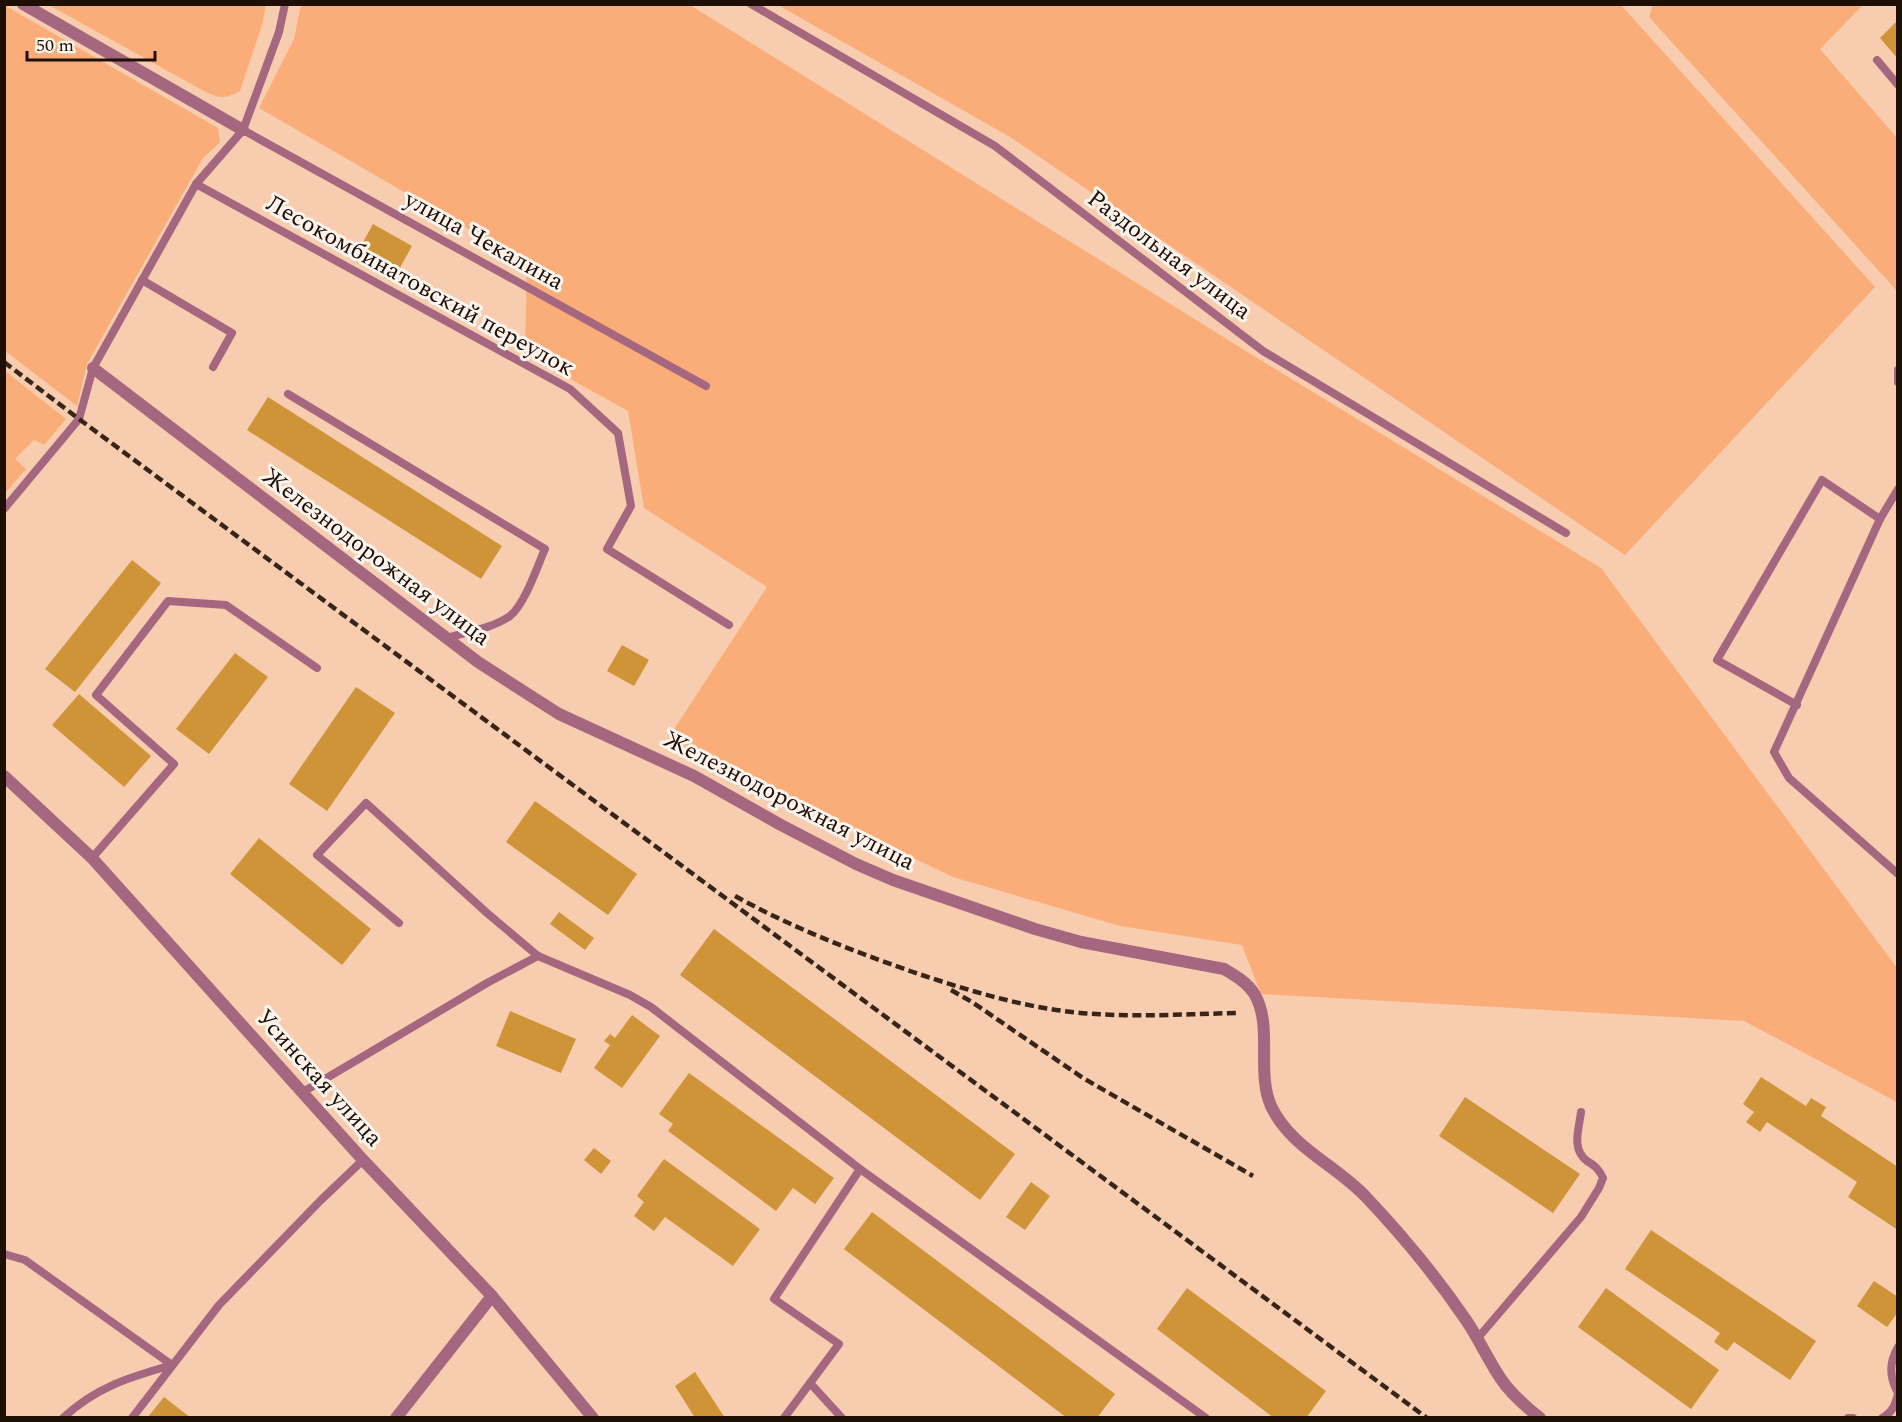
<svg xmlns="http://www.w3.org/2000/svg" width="1902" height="1422" viewBox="0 0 1902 1422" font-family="Spectral,serif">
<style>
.green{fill:#faad78}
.building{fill:#d09438}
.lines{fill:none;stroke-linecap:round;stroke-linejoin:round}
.lane{stroke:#a4677f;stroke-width:8}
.street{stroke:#a4677f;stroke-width:12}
.rail{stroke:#372519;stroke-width:4.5;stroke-dasharray:9 4.5;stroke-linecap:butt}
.labels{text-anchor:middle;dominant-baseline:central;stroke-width:6;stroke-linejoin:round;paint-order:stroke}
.street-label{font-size:24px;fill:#1e0f05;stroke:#fef5ef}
</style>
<rect width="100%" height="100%" fill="#f8ccaf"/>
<g class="green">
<path d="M1653,4L1863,5L1820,49L1897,138V291L1649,17Z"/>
<path d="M4,5L218,128L220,142L203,158L87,364L77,406L5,351Z"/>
<path d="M49,5H266L262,25L240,91C224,100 218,98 202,90Z"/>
<path d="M301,5H690L1254,356L1601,568L1897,968V1102L1744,1021L1261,994L1242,945L1120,926L953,877L667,740L767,587L644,508L628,411L525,354L527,263L259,108L294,39Z"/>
<path d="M778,5H1621L1875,287L1625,555L1010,137Z"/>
<path d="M5,371L66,419L44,445L34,440L15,459L26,469L5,493Z"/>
</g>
<g class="building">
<path d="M1898,20V59L1880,38Z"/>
<path d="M373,224L412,246L392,282L353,260Z"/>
<path d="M268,397L502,546L481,579L247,430Z"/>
<path d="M132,560L161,583L75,692L45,669Z"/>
<path d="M622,645L649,660L634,686L607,671Z"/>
<path d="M235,653L268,677L209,754L176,729Z"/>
<path d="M356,687L395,713L327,811L289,784Z"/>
<path d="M79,694L151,756L124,787L52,725Z"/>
<path d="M535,801L637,874L608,915L506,842Z"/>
<path d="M259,838L371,929L342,965L230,874Z"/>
<path d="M559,912L594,938L585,950L550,924Z"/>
<path d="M714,929L1015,1154L980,1200L680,975Z"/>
<path d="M510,1011L576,1039L561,1073L496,1046Z"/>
<path d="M632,1015L660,1036L622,1088L594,1068L610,1045L604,1041L610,1034L615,1038Z"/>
<path d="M689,1073L834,1178L815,1204L793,1188L776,1211L668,1131L673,1124L659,1114Z"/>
<path d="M1761,1077L1806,1106L1811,1098L1826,1107L1821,1116L1898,1167V1230L1848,1197L1857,1182L1767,1122L1760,1132L1746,1122L1754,1112L1743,1104Z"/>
<path d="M1465,1097L1580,1174L1553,1213L1439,1136Z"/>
<path d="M594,1148L611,1161L601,1174L584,1160Z"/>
<path d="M664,1159L760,1229L733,1266L665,1217L654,1231L634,1216L644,1202L637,1196Z"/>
<path d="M1031,1182L1050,1196L1025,1230L1006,1217Z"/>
<path d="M872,1212L1115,1394L1097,1418H1067L844,1249Z"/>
<path d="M1651,1230L1816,1341L1790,1380L1734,1342L1727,1351L1714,1342L1720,1333L1625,1269Z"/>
<path d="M1874,1281L1898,1297V1312L1887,1327L1857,1306Z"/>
<path d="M1187,1288L1326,1391L1306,1418H1274L1157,1329Z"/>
<path d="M1606,1288L1719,1370L1691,1409L1578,1327Z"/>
<path d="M695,1372L725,1418H695L675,1386Z"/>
<path d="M164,1397L191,1418H147Z"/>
</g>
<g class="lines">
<g class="lane">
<path d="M751,4L995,146L1263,351L1566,533"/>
<path d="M1877,60L1898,85"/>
<path d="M243,130L706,386"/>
<path d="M196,184L570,389L618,433L631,506L607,549L729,625"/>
<path d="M142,280L232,333L213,367"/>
<path d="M1898,370V382"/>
<path d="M288,394L545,549C537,567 525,604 510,616C493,628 467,632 447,638"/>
<path d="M1898,489L1880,519L1774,752L1789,778L1898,874"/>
<path d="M4,509L79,419L93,368L196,184L243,130L279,32L285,4"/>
<path d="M1797,705L1717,660L1822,480L1880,519"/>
<path d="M92,858L174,764L96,695L168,601L226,605L317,668"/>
<path d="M399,923L317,855L366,803L487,913L538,956L630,995L651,1007L860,1169L1206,1418"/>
<path d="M303,1092L487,983L538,956"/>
<path d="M4,1254L25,1260L172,1365"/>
<path d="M1477,1339L1581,1217L1599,1188L1603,1178C1599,1169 1595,1166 1587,1161C1571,1149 1579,1129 1581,1112"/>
<path d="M1898,1347C1889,1363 1889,1376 1898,1393"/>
<path d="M810,1383L842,1418"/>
<path d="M63,1418C96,1387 130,1377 172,1365"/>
<path d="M132,1418L219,1305L321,1200L363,1160"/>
<path d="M784,1418L839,1344L774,1299L860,1169"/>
<path d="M1848,1418H1853"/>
<path d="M1882,1418C1893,1412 1895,1405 1898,1394"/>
</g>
<g class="street">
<path d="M23,4L243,130"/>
<path d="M93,368L478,662L559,714L694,776L781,825L856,864L893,880L1035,929L1081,942L1224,969C1236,976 1248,983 1255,995C1273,1027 1256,1072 1271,1106C1290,1147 1336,1165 1366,1197C1402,1235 1436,1276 1466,1320C1479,1339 1488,1360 1501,1379C1511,1394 1525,1406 1540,1418"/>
<path d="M4,776L92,858L363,1160L492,1296L593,1418"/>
<path d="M396,1418L492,1296"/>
</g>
<g class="rail">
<path d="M4,362L79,419L1427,1418"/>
<path d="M735,896C791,927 850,950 910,971C969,991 1034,1011 1096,1014C1142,1017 1190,1014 1237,1013"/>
<path d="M951,990L972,1002L1083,1078L1253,1176"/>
</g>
</g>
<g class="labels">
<g class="street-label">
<text transform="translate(484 241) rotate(29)">улица Чекалина</text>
<text transform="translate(1169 255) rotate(37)">Раздольная улица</text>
<text transform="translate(420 286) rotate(29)">Лесокомбинатовский переулок</text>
<text transform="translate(376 557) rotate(37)">Железнодорожная улица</text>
<text transform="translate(789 801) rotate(27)">Железнодорожная улица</text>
<text transform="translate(319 1078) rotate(48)">Усинская улица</text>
</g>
</g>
<rect width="1902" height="1422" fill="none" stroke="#1e0f05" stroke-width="12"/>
<path d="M27 51v9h128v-9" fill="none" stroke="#1e0f05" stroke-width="3"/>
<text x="36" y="51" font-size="18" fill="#1e0f05" stroke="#fef5ef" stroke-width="4.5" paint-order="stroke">50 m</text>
</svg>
